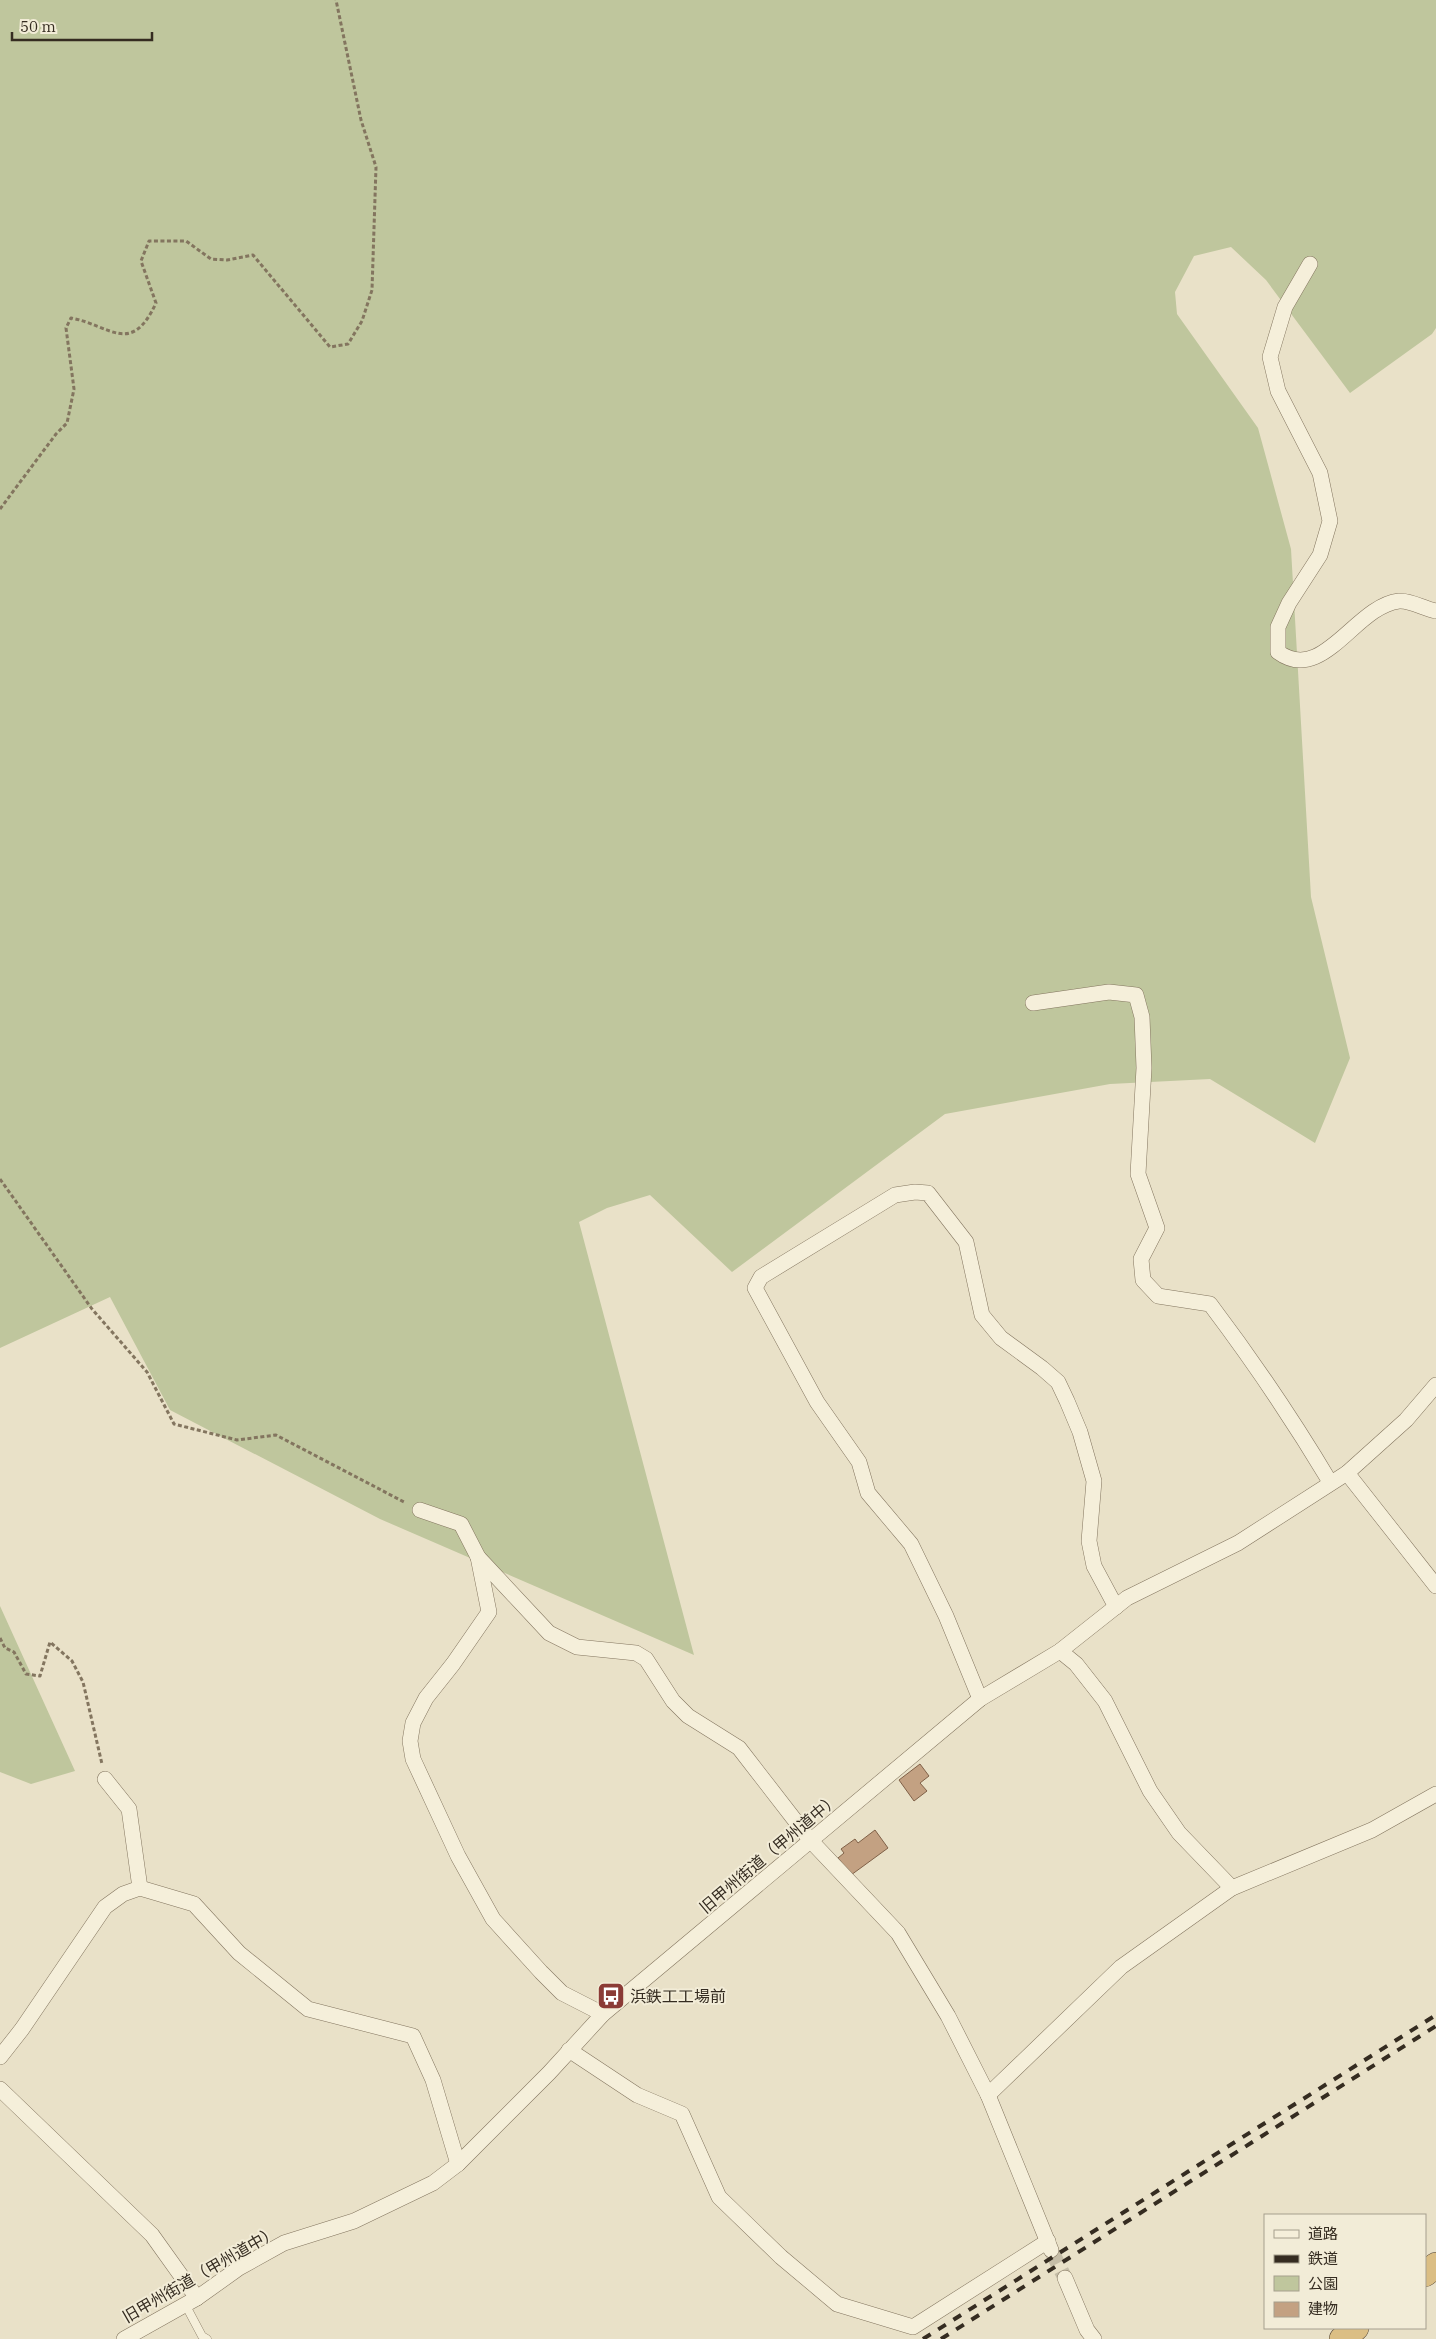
<svg xmlns="http://www.w3.org/2000/svg" width="1436" height="2339" viewBox="0 0 1436 2339" font-family="'IBM Plex Serif','Noto Sans JP',serif">
<style>
.green{fill:#bfc69d}
.building{fill:#c3a182;stroke:#806148}
.lines{fill:none;stroke-linecap:round;stroke-linejoin:round}
.minor-tunnel{stroke:#c5bda7;stroke-width:15;stroke-dasharray:15 8;stroke-linecap:butt}
.service-casing{stroke:#83755f;stroke-width:9}
.minor-casing{stroke:#83755f;stroke-width:16}
.trunk-casing{stroke:#524333;stroke-width:26}
.path{stroke:#83755f;stroke-width:3;stroke-dasharray:4 2.5;stroke-linecap:butt}
.service{stroke:#f5efda;stroke-width:8}
.minor{stroke:#f5efda;stroke-width:15}
.trunk{stroke:#dbbe84;stroke-width:25}
.rail{stroke:#352c21;stroke-width:4;stroke-dasharray:9 9;stroke-linecap:butt}
.labels{text-anchor:middle;dominant-baseline:central;stroke-width:4;stroke-linejoin:round;paint-order:stroke}
.street-label{font-size:16px;fill:#352c21;stroke:#f2ecd7}
.poi-label{font-size:16px;fill:#352c21;stroke:#f2ecd7;text-anchor:start}
</style>
<rect width="100%" height="100%" fill="#e9e1c8"/>
<g class="green">
<path d="M0,0H1436V328L1432,334L1350,393L1266,280L1231,247L1194,256L1175,292L1177,314L1258,428L1291,549L1311,897L1350,1058L1315,1143L1210,1079L1110,1084L945,1114L732,1272L650,1195L607,1208L579,1222L694,1655L380,1519L170,1410L110,1297L0,1348Z"/>
<path d="M0,1606L75,1771L31,1784L0,1772Z"/>
</g>
<g class="building">
<path d="M920,1764L929,1776L920,1783L927,1791L914,1801L899,1780Z"/>
<path d="M875,1830L888,1848L851,1875L838,1858L844,1853L841,1849L855,1839L858,1843Z"/>
</g>
<g class="lines">
<path class="minor-tunnel" d="M1051,2250L1065,2278"/>
<g class="service-casing">
<path id="service" d="M185,2304L202,2336L207,2339"/>
</g>
<g class="minor-casing">
<g id="minor">
<path d="M1310,264L1285,307L1270,357L1278,391L1320,473L1330,521L1320,555L1289,603L1278,627V652C1323,685 1355,606 1399,601C1410,600 1425,609 1436,611"/>
<path d="M1033,1003L1109,992L1136,995L1142,1017L1144,1068L1138,1174L1157,1228L1141,1259L1143,1280L1158,1296L1210,1304C1253,1361 1293,1420 1330,1482"/>
<path d="M1347,1473L1436,1586"/>
<path d="M420,1510L461,1524L478,1557L549,1633L577,1647L636,1653L646,1659L673,1701L688,1716L739,1748L811,1841L898,1933L948,2016L988,2095L1051,2250"/>
<path d="M478,1557L489,1612L453,1664L426,1698L413,1723L410,1741L413,1759L458,1856L493,1919L541,1972L562,1993L603,2014"/>
<path d="M1060,1651L1076,1664L1105,1701L1150,1791L1179,1833L1232,1888"/>
<path d="M980,1699L946,1616L911,1544L868,1493L859,1462L817,1402L755,1288L761,1277L895,1195L915,1192L928,1193L966,1242L982,1315L1001,1338L1042,1368L1058,1382L1067,1401L1080,1432L1094,1481L1089,1541L1094,1566L1116,1607"/>
<path d="M105,1779L129,1809L140,1888"/>
<path d="M569,2050L637,2095L682,2114L719,2197L781,2257L837,2304L913,2327L1048,2241"/>
<path d="M0,2057L22,2029L105,1907L123,1894L140,1888L194,1904L239,1953L308,2009L413,2036L433,2080L458,2164"/>
<path d="M0,2089L152,2235L197,2298"/>
<path d="M988,2095L1121,1967L1232,1888L1372,1830L1436,1794"/>
<path d="M1065,2278L1087,2330L1094,2339"/>
<path d="M124,2339L197,2298L239,2268L284,2243L354,2221L433,2183L458,2164L549,2073L603,2014L980,1699L1060,1651L1127,1598L1238,1543L1347,1473L1406,1420L1436,1385"/>
</g>
</g>
<g class="trunk-casing">
<g id="trunk">
<path d="M1425,2274L1436,2265"/>
<path d="M1342,2339L1356,2328"/>
</g>
</g>
<g class="path">
<path d="M0,509L56,434L67,423L74,389L66,328L71,318C110,325 131,357 156,303L141,261L149,241H186L211,259L227,260L253,255L330,347L348,344L362,321L372,290L376,167L361,120L336,0"/>
<path d="M0,1179L92,1309L147,1372L174,1424L237,1440L276,1435L406,1503"/>
<path d="M0,1638L5,1648L14,1652L26,1674L40,1676L50,1642L72,1661L83,1682L102,1764"/>
</g>
<use href="#service" class="service"/>
<use href="#minor" class="minor"/>
<use href="#trunk" class="trunk"/>
<g class="rail">
<path d="M923,2339L1436,2015"/>
<path d="M941,2339L1436,2026"/>
</g>
</g>
<defs>
<g id="bus-square" transform="scale(1.4375)"><rect x="-9" y="-9" width="18" height="18" rx="4" fill="#8b3b36" stroke="#f2ecd7"/><path d="M-5-6H5V4H4V6H2V4H-2V6H-4V4H-5ZM-3.5-4V0h7V-4ZM-3.5 1.2v1.5H-2V1.2ZM2 1.2v1.5H3.5V1.2Z" fill="#fff"/></g>
</defs>
<g fill-rule="evenodd">
<use href="#bus-square" x="611" y="1996"/>
</g>
<g class="labels">
<g class="street-label">
<text transform="translate(769 1853) rotate(-40)">旧甲州街道（甲州道中）</text>
<text transform="translate(200 2274) rotate(-30)">旧甲州街道（甲州道中）</text>
</g>
<g class="poi-label">
<text x="630" y="1996">浜鉄工工場前</text>
</g>
</g>
<rect x="1264" y="2214" width="162" height="115" fill="#f2ecd7" stroke="#a69f8e"/>
<rect x="1274" y="2230" width="25" height="8" fill="#f5efda" stroke="#a69f8e"/>
<text x="1308" y="2239" font-size="15" fill="#352c21">道路</text>
<rect x="1274" y="2255" width="25" height="8" fill="#352c21" stroke="#a69f8e"/>
<text x="1308" y="2264" font-size="15" fill="#352c21">鉄道</text>
<rect x="1274" y="2276" width="25" height="15" fill="#bfc69d" stroke="#a69f8e"/>
<text x="1308" y="2289" font-size="15" fill="#352c21">公園</text>
<rect x="1274" y="2302" width="25" height="15" fill="#c3a182" stroke="#a69f8e"/>
<text x="1308" y="2314" font-size="15" fill="#352c21">建物</text>
<path d="M12 32v8h140v-8" fill="none" stroke="#352c21" stroke-width="2.5"/>
<text x="20" y="32" font-size="15" fill="#352c21" stroke="#f2ecd7" stroke-width="4" paint-order="stroke">50 m</text>
</svg>
